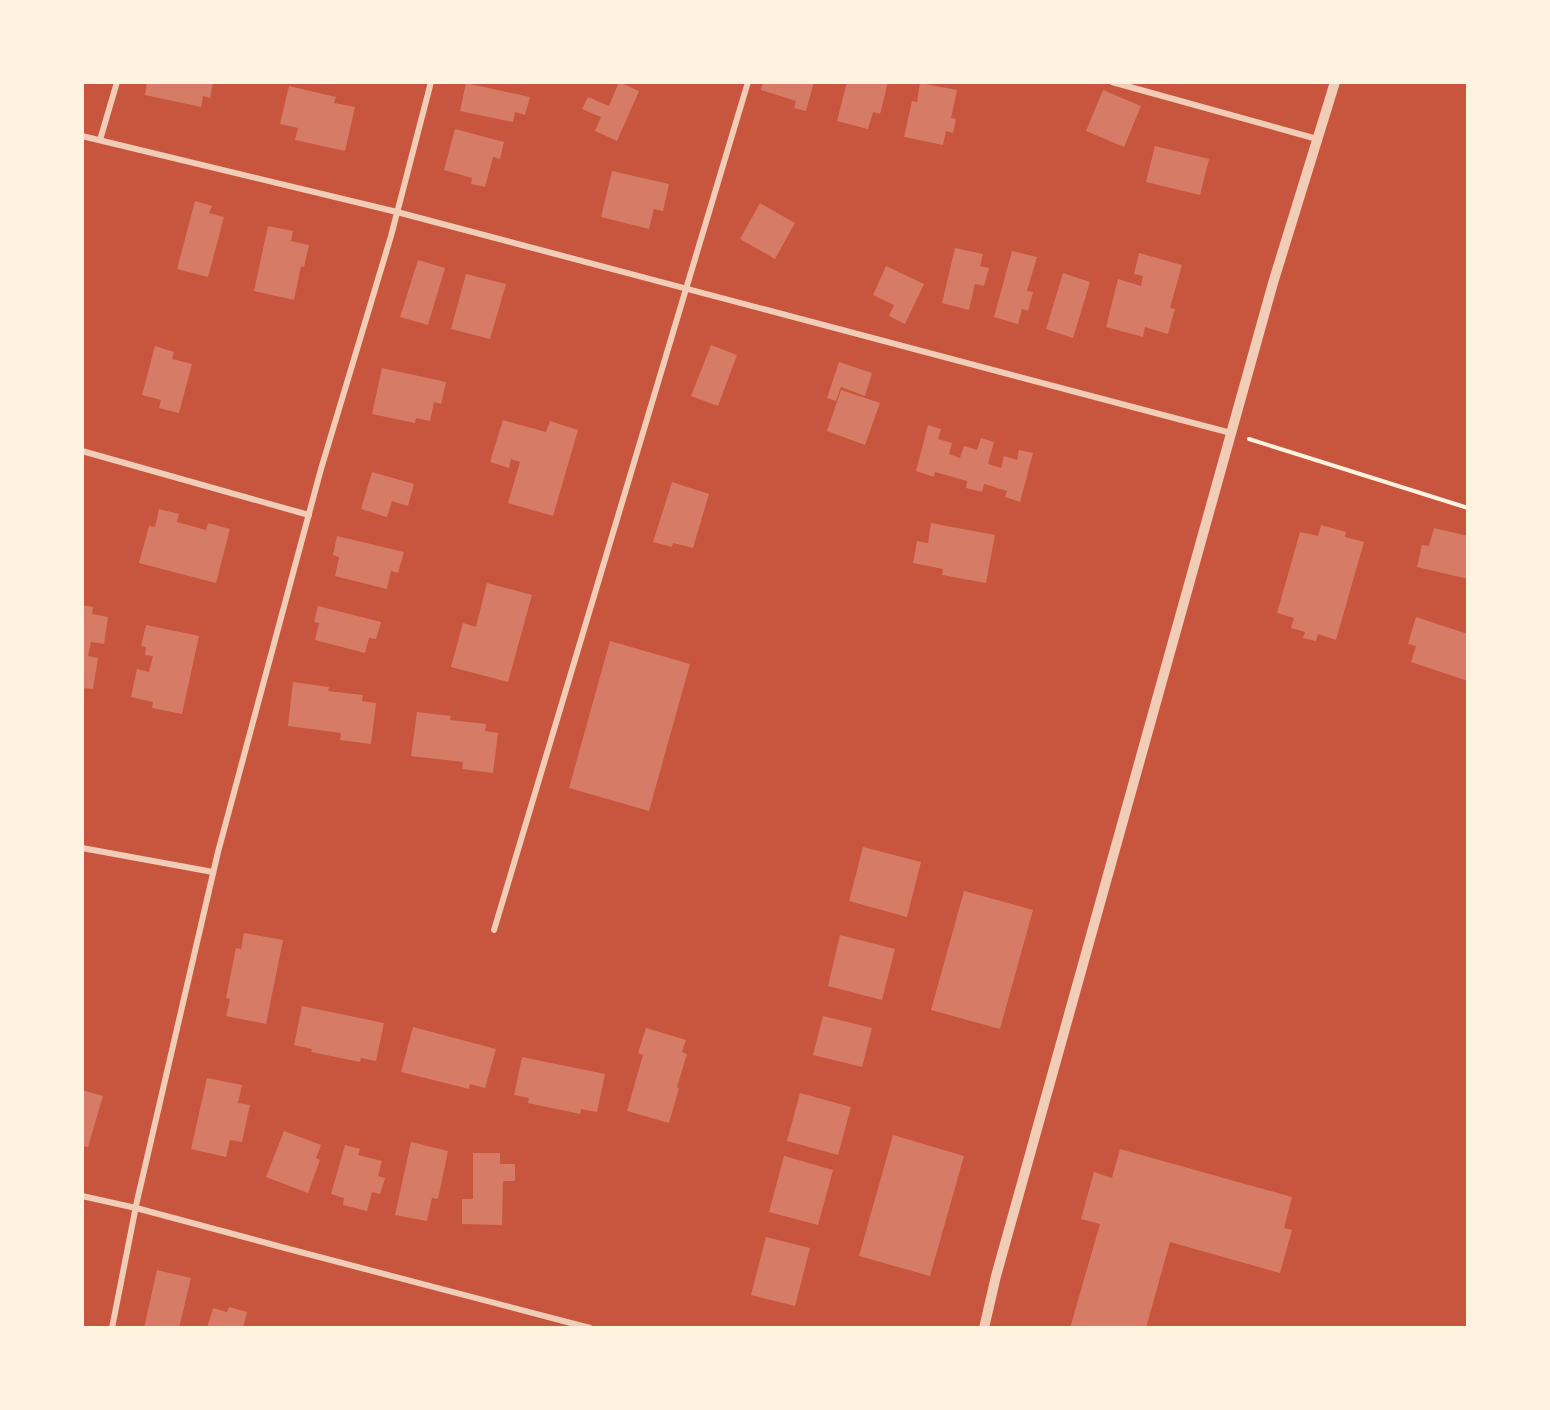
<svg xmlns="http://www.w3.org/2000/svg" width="1550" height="1410" viewBox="0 0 1550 1410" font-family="Overpass,sans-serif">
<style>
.building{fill:#d67c66}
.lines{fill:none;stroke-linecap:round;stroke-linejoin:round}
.path{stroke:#fff3e0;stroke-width:4}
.minor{stroke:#f1ccb7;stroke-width:6}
.tertiary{stroke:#f1ccb7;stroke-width:10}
</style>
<rect width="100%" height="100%" fill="#c8553d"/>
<g class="building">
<path d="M147,82H213L210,98L203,96L201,107L145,95Z"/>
<path d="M619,82L639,91L617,141L595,131L601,117L582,109L588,97L609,106Z"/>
<path d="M763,82H814L806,111L794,108L796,101L761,90Z"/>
<path d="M847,82H888L880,114L873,112L868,129L837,121Z"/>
<path d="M466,83L530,97L525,115L515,112L513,122L460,111Z"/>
<path d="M920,83L957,90L951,118L956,119L953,133L946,131L943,145L904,137L912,101L917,102Z"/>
<path d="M289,86L336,97L334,103L355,107L345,151L295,140L298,128L280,124Z"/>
<path d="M1103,90L1141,106L1124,147L1086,131Z"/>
<path d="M455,129L504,142L500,159L493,157L485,187L471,184L472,178L444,170Z"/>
<path d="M1155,146L1209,159L1200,195L1146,182Z"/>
<path d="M612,171L669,184L663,211L654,209L649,229L601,217Z"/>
<path d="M195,201L212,206L209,213L224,217L208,277L177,269Z"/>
<path d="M760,203L795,223L775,259L740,239Z"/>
<path d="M268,226L293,231L291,241L309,245L304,267L301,266L294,300L254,291Z"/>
<path d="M955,248L983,254L980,266L989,268L984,286L975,284L969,310L942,303Z"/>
<path d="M1012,251L1037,257L1027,291L1033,292L1028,311L1022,309L1018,324L994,317Z"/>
<path d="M1139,253L1182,265L1170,308L1175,309L1168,334L1145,327L1143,337L1106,327L1118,279L1141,286L1143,276L1134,274Z"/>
<path d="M418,260L445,268L428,325L400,317Z"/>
<path d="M886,266L924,284L905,324L889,316L894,305L873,295Z"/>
<path d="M1063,273L1090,282L1073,338L1046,329Z"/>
<path d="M466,274L506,284L490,339L451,329Z"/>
<path d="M711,345L737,355L718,406L691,396Z"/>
<path d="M155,346L174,352L172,359L192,364L179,413L159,408L161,400L142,395Z"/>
<path d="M839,362L872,373L865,396L841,387L836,401L827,398Z"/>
<path d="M382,368L446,382L441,404L434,402L430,421L416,418L415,423L372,414Z"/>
<path d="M841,390L880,403L865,445L827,431Z"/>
<path d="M503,420L546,432L550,421L578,430L553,516L508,503L520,462L511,459L509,468L490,462Z"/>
<path d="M928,425L941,429L938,439L952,443L949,454L960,458L964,446L977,450L981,438L994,442L988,464L1001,468L1004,456L1017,460L1019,450L1033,453L1020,502L1005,497L1007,491L984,484L982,492L966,488L967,481L935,472L934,477L916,471Z"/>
<path d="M372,472L414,484L408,506L392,501L387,517L361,509Z"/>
<path d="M672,482L709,494L693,548L673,543L672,547L653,542Z"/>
<path d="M159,509L179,514L177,522L206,530L208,523L230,529L216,583L139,563L149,526L155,527Z"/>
<path d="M931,523L995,535L986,583L942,575L943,569L913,563L917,541L928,543Z"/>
<path d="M1321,525L1346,532L1345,537L1364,542L1336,640L1318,634L1316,641L1303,638L1305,632L1291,628L1294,618L1277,613L1300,532L1318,536Z"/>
<path d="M1434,528L1468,536V579L1417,567L1422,545L1429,546Z"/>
<path d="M337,536L404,552L398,573L391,571L387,589L335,576L339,557L333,555Z"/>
<path d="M487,583L532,595L508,682L451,667L463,623L476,627Z"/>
<path d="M82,605L93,607L92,614L108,617L104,644L91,642L88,656L98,658L93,689L82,688Z"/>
<path d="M318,606L381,622L376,639L369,638L365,653L315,640L319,623L314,622Z"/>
<path d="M1416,617L1468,634V681L1411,662L1416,646L1408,644Z"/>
<path d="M146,625L199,636L182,714L152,708L153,702L131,697L137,669L149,672L153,656L145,655L146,647L141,646Z"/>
<path d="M610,641L690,664L649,811L569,788Z"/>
<path d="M293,682L329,687L328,691L363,695L362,701L376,703L371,744L340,740L341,733L288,726Z"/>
<path d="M417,712L451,716L450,720L486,724L485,731L498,733L493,773L462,769L463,762L411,756Z"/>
<path d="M863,847L921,862L907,917L849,901Z"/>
<path d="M964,891L1033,910L1000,1029L931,1010Z"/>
<path d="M244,933L283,940L266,1024L226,1016L230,999L226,998L236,948L241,949Z"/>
<path d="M840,935L895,949L882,1000L828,986Z"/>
<path d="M302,1006L384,1023L376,1061L361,1058L360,1062L311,1052L312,1049L294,1045Z"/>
<path d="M823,1016L872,1028L862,1067L813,1055Z"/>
<path d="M413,1027L496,1049L485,1088L470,1084L469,1089L401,1072Z"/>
<path d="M646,1028L686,1040L682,1052L687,1054L677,1087L679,1088L669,1123L627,1111L643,1055L638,1053Z"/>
<path d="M522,1057L605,1074L597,1112L581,1109L580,1114L528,1103L529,1098L514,1095Z"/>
<path d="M207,1078L242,1085L238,1103L250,1105L242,1142L230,1140L226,1157L191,1149Z"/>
<path d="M82,1090L103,1096L88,1147L82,1146Z"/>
<path d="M800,1093L851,1107L838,1155L787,1141Z"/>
<path d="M284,1131L321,1145L316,1158L320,1160L308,1193L266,1177Z"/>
<path d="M893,1135L964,1156L930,1276L859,1256Z"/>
<path d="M411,1142L448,1151L438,1199L432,1198L427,1221L395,1215Z"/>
<path d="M345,1145L360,1149L358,1155L382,1161L378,1176L385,1178L380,1194L372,1192L367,1211L343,1205L344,1198L331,1194Z"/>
<path d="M1120,1149L1292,1197L1284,1228L1292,1230L1280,1273L1170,1242L1146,1328H1070L1100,1224L1081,1219L1094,1172L1112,1178Z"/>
<path d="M473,1153H500V1164H515V1181H503L502,1225L462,1224V1199H473Z"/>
<path d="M784,1156L833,1170L818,1225L769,1212Z"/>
<path d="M766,1237L810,1248L795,1306L751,1295Z"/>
<path d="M157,1270L191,1278L179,1328H144Z"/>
<path d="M229,1307L247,1312L243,1328H207L213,1308L227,1312Z"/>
</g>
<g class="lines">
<path class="path" d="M1249,439L1468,508"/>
<g class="minor">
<path d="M1112,82L1317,139"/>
<path d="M82,136L397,212L1231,433"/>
<path d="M100,140L117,82"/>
<path d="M82,451L309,515"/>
<path d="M82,848L213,872"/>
<path d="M494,930L748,82"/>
<path d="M82,1196L136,1208L285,1248L590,1328"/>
<path d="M112,1328L137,1201L218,852L321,469L391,236L431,82"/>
</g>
<path class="tertiary" d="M984,1328L996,1276L1273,283L1335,82"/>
</g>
<rect width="1550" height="1410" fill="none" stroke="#fff3e0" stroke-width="168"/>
</svg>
